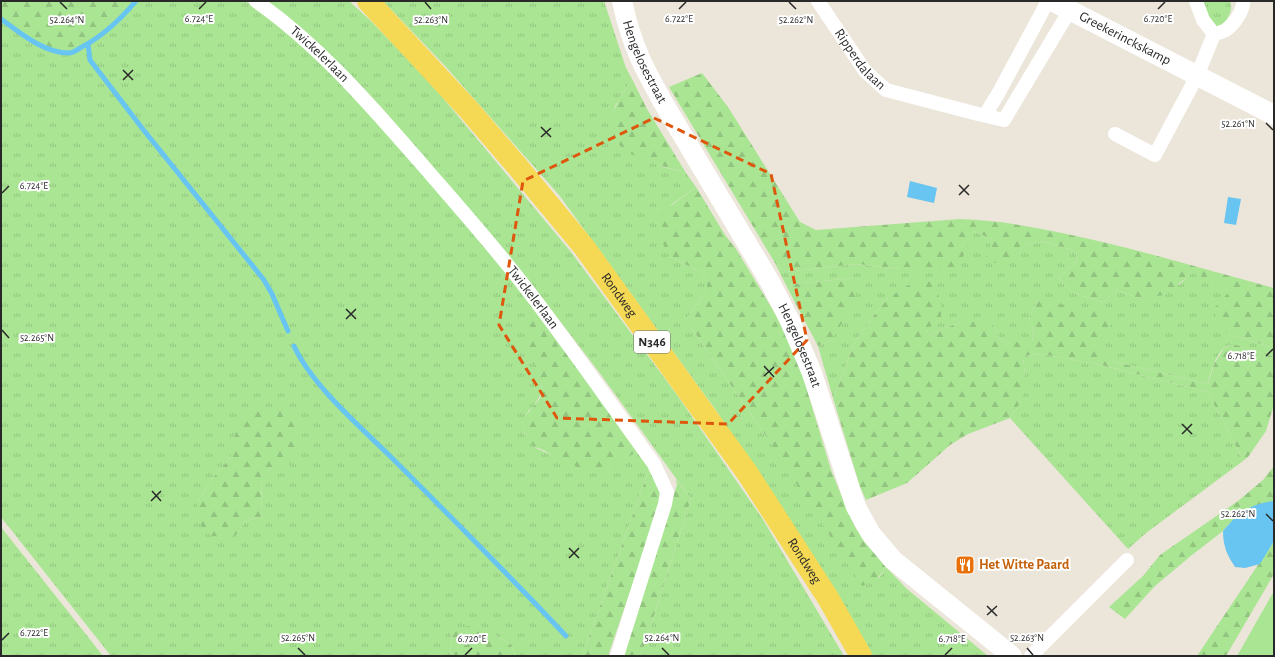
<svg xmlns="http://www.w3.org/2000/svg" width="1275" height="657" viewBox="0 0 1275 657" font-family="'Alegreya Sans',sans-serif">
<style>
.grass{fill:url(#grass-tufts);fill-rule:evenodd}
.forest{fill:url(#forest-firs)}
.garden{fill:#aae594}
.water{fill:#68c5f2}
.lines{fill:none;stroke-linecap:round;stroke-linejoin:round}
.stream{stroke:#68c5f2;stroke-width:5}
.street{stroke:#fff;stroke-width:14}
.secondary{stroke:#fff;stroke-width:20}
.primary{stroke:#f5d955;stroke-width:22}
.marked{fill:none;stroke:#de570d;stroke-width:3;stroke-dasharray:8 5;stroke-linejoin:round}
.ticks{fill:none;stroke:#292929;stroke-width:1.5}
.labels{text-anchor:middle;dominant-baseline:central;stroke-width:4;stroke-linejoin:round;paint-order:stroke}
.shield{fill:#fff;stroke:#696969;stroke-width:1}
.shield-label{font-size:13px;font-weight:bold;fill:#292929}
.street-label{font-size:14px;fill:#292929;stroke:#fff}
.food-label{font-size:14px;font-weight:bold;fill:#c56008;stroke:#fff;text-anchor:start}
.ticks-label{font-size:10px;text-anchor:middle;fill:#292929;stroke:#fff;stroke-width:4;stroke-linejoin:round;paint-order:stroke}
</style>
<defs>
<pattern id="grass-tufts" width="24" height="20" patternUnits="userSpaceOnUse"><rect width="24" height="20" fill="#aae594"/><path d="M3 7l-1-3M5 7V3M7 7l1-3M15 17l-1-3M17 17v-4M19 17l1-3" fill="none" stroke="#92c480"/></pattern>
<pattern id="forest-firs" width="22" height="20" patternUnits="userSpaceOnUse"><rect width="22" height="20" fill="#aae594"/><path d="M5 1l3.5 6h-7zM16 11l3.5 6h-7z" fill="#92c480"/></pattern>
</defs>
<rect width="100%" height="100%" fill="#ece5d9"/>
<g class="grass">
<path d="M136,1H245L278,23L313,54L369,113L476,233L535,308L542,392L533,408L529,410L525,418L523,424L524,434L536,448L576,466L608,467L640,450L651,464L582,656H516L511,645L494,634L452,632L450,656H111L1,517V19C20,33 44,53 69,53C73,53 77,50 80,48C102,37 120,20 136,1ZM230,458L274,466L261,476L262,516L244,522L239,532L197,503L211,480Z"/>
<path d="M262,1H349L370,20L433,86L571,252L677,395L762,518L844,656H641L691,499L599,372L527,278L466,208L383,109L336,60Z"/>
<path d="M383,1H604L626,68L632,79L615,106L613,117L614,128L633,154L664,167L686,173L696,187L671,205L670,257L701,272L707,279V289L686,320L766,436L879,578L886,567L907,589L988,656H871L785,513L715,409L559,195L445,66Z"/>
<path d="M1200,1H1230C1234,12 1227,18 1222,27H1214Z"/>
<path d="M974,231L993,240L1005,266L1026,245L1043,241L1076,251L1077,262L1058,278C1073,295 1082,296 1103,302L1117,290L1138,298L1180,284L1192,272L1216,282L1230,292L1215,307L1228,334L1274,348V357C1266,355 1237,344 1231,345C1217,347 1211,372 1208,384L1111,361L1097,339L1037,300L1029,319L1034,331L1032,342H1005L999,337L992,324L960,322L930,335L926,330L888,298L870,320L854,344L833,398L818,346L832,340L854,278L792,284L789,291L775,263L786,272L857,264L901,269Z"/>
<path d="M1042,354L1101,365L1207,392L1227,428L1243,461L1146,533L1128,549L1010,418L1020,403L1025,375L1023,356Z"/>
<path d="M1,527L70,614L103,656H1Z"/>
</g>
<g class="forest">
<path d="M1,1H136C120,20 102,37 80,48C77,50 73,53 69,53C44,53 20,33 1,19Z"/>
<path d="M702,73L728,107L800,222L816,230L960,219C995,220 1029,226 1062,233C1134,248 1204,269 1274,288V348L1228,334L1216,321L1215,307L1229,292L1216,282L1192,273L1165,295L1138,298L1117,290L1103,302C1082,296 1073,295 1058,278L1077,262L1076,251L1043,241L1026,245L1006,266L985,260L993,240L974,231L956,273L901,269L857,264L786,272L775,263L669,87Z"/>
<path d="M632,79L647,109L686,173C672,169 629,157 621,147C616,141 614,131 613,124C613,117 613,111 616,106C620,96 627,88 632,79Z"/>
<path d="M696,187L725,235L736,249L776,315L797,360L807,390L831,470L846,507L856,529L886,567C879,578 874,582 862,586L766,436L686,320L707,289V279L701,272L670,257L657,233V227L659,218L672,205Z"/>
<path d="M854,278L855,298L842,323L832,340L818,346L789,291L792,284Z"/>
<path d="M916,280L935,282L941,305V318L926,330L930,335L960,322H979L992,324L999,337L1005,342H1032L1034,331L1029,319L1037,300L1102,312L1113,323L1098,339L1111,361L1208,384L1214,364L1224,348L1233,344L1274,357L1273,408L1266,431L1248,457L1243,461L1227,428L1207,392L1101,365L1042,354L1023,356L1025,375V389L1020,403L1010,418L968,434L950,445L907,483L866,500L860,487L833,398L854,344L870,320L888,298Z"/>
<path d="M535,308L640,450C627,457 613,467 599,469C584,471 565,464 552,456C550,454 547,452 545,451C539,448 533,447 529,442C525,437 523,431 523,425C524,411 541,404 542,391C542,376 531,361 528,347C526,340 534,317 535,308Z"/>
<path d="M267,408H282L297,421L300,445L290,464L274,466L261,476L262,516L244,522L239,532L232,537L212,536L201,528L197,503L211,480L230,458L236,432L251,414Z"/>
<path d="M651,464L661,483V501L608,656H582Z"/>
<path d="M1274,466V502L1272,501L1229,524L1223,531L1192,555L1155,586L1125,619L1109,607L1143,576L1160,555L1238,501L1263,480Z"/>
<path d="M676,479L691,499L641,656H622L677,485Z"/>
<path d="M1274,541V574L1226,656H1197Z"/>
<path d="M473,626L494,634L511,645L516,656H450L452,632L459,627Z"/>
</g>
<path class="garden" d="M1274,591V656H1237Z"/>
<g class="water">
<path d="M910,181L937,188L934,203L907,197Z"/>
<path d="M1228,197L1241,199L1236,225L1224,223Z"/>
<path d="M1272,501L1274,502V541L1260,564L1245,568L1235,567C1227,555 1223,546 1223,531C1239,512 1247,506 1272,501Z"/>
</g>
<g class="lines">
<g class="stream">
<path d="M1,19C20,33 44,53 69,53C73,53 77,50 80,48C102,37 120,20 136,1"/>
<path d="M88,44L90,60L142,128L264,280L272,294L288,331"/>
<path d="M294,346C313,387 362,428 394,460C452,518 510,576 566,636"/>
</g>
<g class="street">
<path id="s1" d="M256,1C319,45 370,105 420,162C457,205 495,247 529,292C572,348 612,406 654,464L667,492L665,504L617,656"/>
<path id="s2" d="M818,1L865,71L886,90L978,114L1004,120L1070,10"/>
<path d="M1196,1L1203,20L1214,34"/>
<path d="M985,115L998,94L1048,1"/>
<path d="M1115,134L1155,155L1197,76L1214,34C1218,33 1224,32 1227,29C1234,24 1244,10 1243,1"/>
<path d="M1031,656L1127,560"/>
</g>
<g class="secondary">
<path id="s3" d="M622,1C626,20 632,40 640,58C646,72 654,85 661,99L770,282L790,321L812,373L856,507L871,534L893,560L1012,656"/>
<path id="s4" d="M1052,1L1274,115"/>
</g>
<path class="primary" id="s5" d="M368,1L469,110L517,166L584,247L748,474L828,598L861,656"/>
</g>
<path class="marked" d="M654,118L771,174L807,340L728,424L557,418L499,325L523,181Z"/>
<path class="ticks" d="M60,2L67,9M425,2L431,9M789,2L796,9M199,9L206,2M679,9L686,2M1158,9L1165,2M123,70L133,80M123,80L133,70M1266,123L1273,130M541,127L551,137M541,137L551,128M959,185L969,195M2,193L9,186M959,195L969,185M346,309L356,319M346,319L356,309M2,330L9,338M1266,356L1273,349M764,366L774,377M764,376L774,367M1182,424L1192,434M1182,434L1192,424M152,491L161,501M151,501L161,491M1266,514L1273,521M569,548L579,558M569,558L579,548M987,606L997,616M987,615L997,606M2,640L9,633M298,648L305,655M662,648L669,655M1027,648L1033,655M465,655L472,648M945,655L952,648"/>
<defs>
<g id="restaurant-square" transform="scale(1)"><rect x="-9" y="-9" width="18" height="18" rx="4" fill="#e8710a" stroke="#fff"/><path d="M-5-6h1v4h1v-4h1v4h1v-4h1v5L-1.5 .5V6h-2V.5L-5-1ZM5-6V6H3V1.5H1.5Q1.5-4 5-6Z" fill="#fff"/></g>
</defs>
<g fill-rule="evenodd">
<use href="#restaurant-square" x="965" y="565"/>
</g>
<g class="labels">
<rect class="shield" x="634" y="331" width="36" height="22" rx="3"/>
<g class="shield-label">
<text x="652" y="342">N346</text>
</g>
<g class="street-label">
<text stroke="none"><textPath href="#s4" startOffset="82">Greekerinckskamp</textPath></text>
<text stroke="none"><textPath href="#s1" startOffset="83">Twickelerlaan</textPath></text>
<text stroke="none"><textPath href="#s2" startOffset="72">Ripperdalaan</textPath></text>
<text stroke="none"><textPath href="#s3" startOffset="65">Hengelosestraat</textPath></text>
<text stroke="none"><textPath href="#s5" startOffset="387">Rondweg</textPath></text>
<text stroke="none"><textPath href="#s1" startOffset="407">Twickelerlaan</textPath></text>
<text stroke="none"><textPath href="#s3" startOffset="389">Hengelosestraat</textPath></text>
<text stroke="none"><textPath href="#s5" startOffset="711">Rondweg</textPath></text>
</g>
<g class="food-label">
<text x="979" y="565">Het Witte Paard</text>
</g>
</g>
<g class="ticks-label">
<text x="199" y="22">6.724°E</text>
<text x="679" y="22">6.722°E</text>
<text x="1158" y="22">6.720°E</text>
<text x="67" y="23">52.264°N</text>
<text x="431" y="23">52.263°N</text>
<text x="796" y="23">52.262°N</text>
<text x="1238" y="127">52.261°N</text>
<text x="34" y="189">6.724°E</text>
<text x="37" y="341">52.265°N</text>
<text x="1241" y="359">6.718°E</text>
<text x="1238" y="517">52.262°N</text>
<text x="34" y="636">6.722°E</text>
<text x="298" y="641">52.265°N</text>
<text x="662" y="641">52.264°N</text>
<text x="1027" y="641">52.263°N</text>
<text x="472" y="642">6.720°E</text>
<text x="952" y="642">6.718°E</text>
</g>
<rect width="1275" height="657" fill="none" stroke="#292929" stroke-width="4"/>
</svg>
